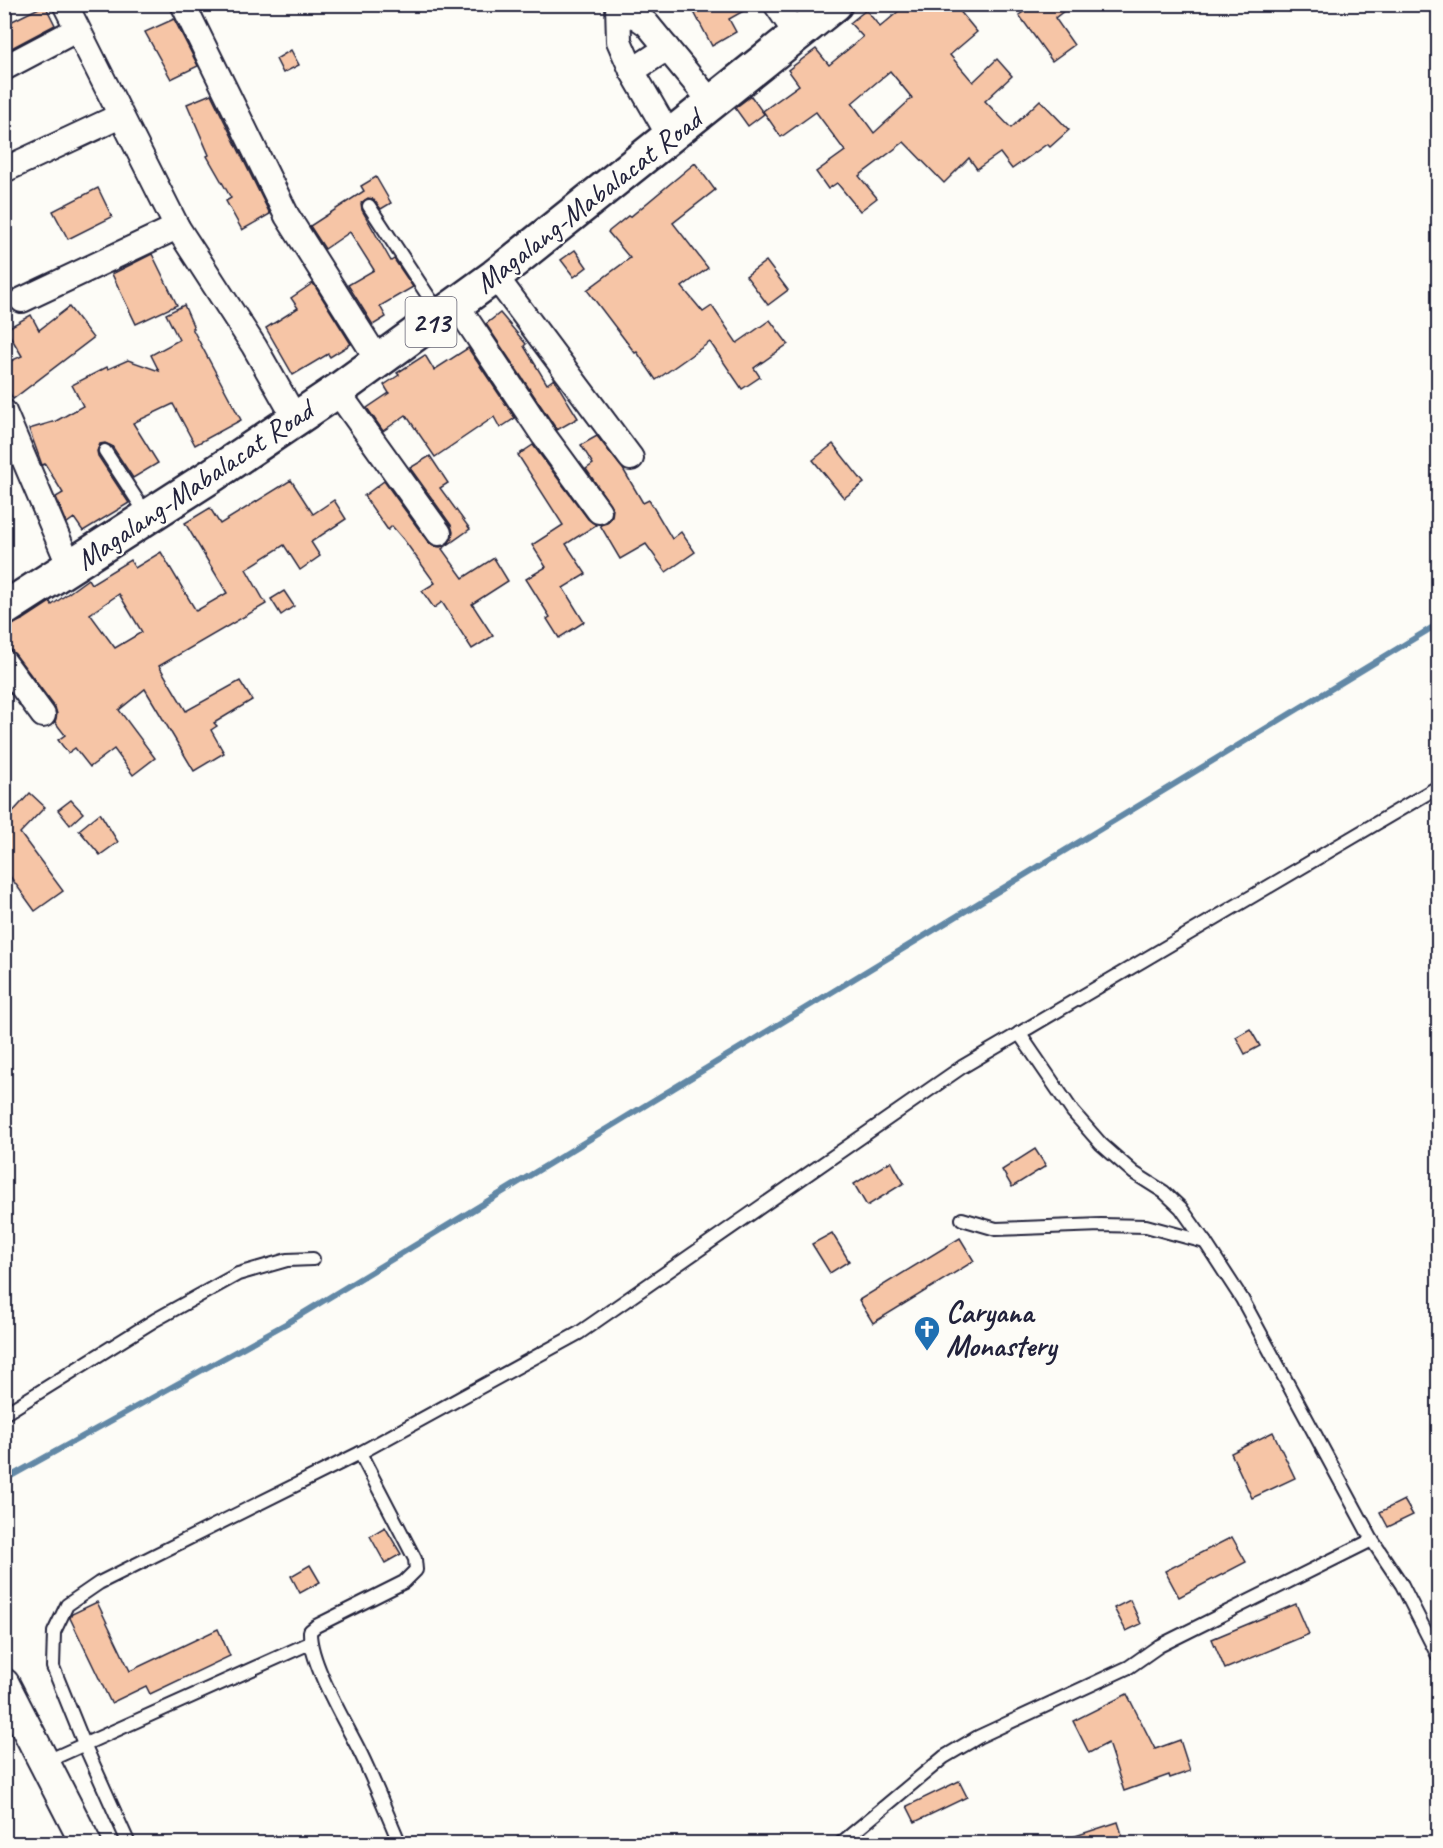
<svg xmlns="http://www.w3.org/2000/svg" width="1443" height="1848" viewBox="0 0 1443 1848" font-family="Caveat,sans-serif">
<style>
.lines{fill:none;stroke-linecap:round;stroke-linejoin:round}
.stream{stroke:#6288a6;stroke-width:6}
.building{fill:#f6c5a6;stroke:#22223b;stroke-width:1.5;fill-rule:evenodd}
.service-casing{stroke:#22223b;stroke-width:16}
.minor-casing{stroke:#22223b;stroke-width:28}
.tertiary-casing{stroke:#22223b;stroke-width:34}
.primary-casing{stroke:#22223b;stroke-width:38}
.service{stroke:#fdfcf7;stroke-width:12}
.minor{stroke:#fdfcf7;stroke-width:24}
.tertiary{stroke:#fdfcf7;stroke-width:30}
.primary{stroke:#fdfcf7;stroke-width:33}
.labels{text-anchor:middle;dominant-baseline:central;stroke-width:4.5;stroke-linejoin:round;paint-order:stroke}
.shield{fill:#fdfcf7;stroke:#646373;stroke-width:1.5}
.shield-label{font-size:28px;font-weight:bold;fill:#22223b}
.street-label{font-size:30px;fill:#22223b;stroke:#fdfcf7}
.poi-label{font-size:30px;font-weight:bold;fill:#22223b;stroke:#fdfcf7;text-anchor:start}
</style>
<rect width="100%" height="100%" fill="#fdfcf7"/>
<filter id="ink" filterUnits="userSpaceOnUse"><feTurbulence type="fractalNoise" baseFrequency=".0167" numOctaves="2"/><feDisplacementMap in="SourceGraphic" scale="12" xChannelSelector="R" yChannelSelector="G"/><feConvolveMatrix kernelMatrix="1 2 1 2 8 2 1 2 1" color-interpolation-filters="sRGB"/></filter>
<g filter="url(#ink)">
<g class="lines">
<path class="stream" d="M4,1480L287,1323L1438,624"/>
</g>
<g class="building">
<path d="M709,4H756L729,19L736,32L712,46L694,12Z"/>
<path d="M907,4H954L977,32L950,55L973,82L997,59L1012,76L985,101L1011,128L1040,100L1069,130L1050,147L1047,144L1012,169L1000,153L977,169L969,158L944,183L904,142L859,176L877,198L860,211L837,183L828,189L816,172L845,151L816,112L781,137L763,111L799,85L788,70L816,49L829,65L863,37L850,23L866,10L880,27ZM890,71L912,98L874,133L852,103Z"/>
<path d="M1035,4H1073L1055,18L1074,45L1052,61L1019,15Z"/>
<path d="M45,5L55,25L4,52V25Z"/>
<path d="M174,19L198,66L171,79L145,32Z"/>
<path d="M291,50L299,65L283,73L276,59Z"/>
<path d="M211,94L270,214L242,230L226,201L231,198L207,156L209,155L187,104Z"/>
<path d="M751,96L764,114L748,126L735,108Z"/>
<path d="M695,163L715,190L673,223L708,268L682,287L703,312L712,306L737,343L770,320L788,344L754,368L760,377L742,389L710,342L656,380L637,352L635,353L587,290L630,258L608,232L628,216L630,217Z"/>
<path d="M376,177L391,203L381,209L373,199L368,198L361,203L362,210L391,261L394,259L413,287L380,306L386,317L373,325L348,285L374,270L350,232L325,249L310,226L364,191L361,186Z"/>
<path d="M98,188L112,217L68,239L53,211Z"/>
<path d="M575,250L587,267L574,277L561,260Z"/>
<path d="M152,254L177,305L136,324L112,274Z"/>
<path d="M766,261L788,290L768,305L746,276Z"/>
<path d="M313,283L351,344L330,357L328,354L293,375L266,328L298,308L291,298Z"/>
<path d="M184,305L194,328H192L241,420L195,445L173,404L133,423L158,463L133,478L112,446L105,443L100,444L97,451L98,456L129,503L83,531L74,518L67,523L56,497L63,493L45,464L42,465L29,429L56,421L83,406L72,385L107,367L108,369L128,360L159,371L151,355L179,340L166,314Z"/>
<path d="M69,307L93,338L13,399L4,382V364L22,356L6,329L31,315L39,330Z"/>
<path d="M500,313L526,344L524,346L547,384L554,379L578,418L557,430L486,324Z"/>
<path d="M468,348L515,418L500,428L494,417L435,457L406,415L383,431L367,408L389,393L384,385L399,375L397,373L425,355L434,370Z"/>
<path d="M597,436L623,469L643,503L649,500L672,539L681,532L695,552L666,572L646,544L620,559L600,525L607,523L612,517L613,509L586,469L593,464L581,445Z"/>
<path d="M833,444L864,483L844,498L813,460Z"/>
<path d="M533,445L588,519L596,525L566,544L586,574L563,588L584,622L559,638L547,619L550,617L526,579L546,567L532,545L563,525L518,455Z"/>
<path d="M430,456L448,483L440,488L470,529L442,549L463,578L494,558L508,581L472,604L493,636L472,649L442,602L434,608L422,591L435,583L404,540L392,526L388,530L364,496L384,481L428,542L433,546L440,547L447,545L452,538L453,532L451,525L410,468Z"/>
<path d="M291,480L313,514L334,500L346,519L311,542L320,556L300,570L284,545L246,569L266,604L159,666L186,711L240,681L252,700L214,723L217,726L211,730L224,753L194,771L145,689L119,710L155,758L133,775L114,749L90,767L75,748L68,753L58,740L65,735L55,722L57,714L55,707L15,654L4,645V628L24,619L50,602L52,605L88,579L91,584L130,560L135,568L161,552L196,611L227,593L185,523L210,508L220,524ZM119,594L142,632L115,648L90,614Z"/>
<path d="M284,591L294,606L281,615L271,599Z"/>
<path d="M30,793L45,807L20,833L63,891L35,911L4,868V810L9,816Z"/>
<path d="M71,800L83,813L70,825L58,810Z"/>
<path d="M100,813L118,842L100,855L79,830Z"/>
<path d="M1250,1029L1260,1046L1245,1054L1236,1037Z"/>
<path d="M1035,1149L1046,1166L1012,1187L1002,1170Z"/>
<path d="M891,1161L904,1183L867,1206L854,1184Z"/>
<path d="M832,1233L849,1261L830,1273L812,1244Z"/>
<path d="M960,1238L974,1261L873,1323L859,1300Z"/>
<path d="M1273,1432L1295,1478L1252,1498L1231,1453Z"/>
<path d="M1404,1500L1413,1515L1388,1527L1380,1512Z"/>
<path d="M385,1527L401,1554L385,1563L370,1536Z"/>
<path d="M1232,1537L1246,1562L1179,1597L1165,1571Z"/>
<path d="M310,1565L320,1582L300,1593L291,1576Z"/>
<path d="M1130,1600L1141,1624L1126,1631L1114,1608Z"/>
<path d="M97,1602L130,1671L218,1629L230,1656L150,1694L146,1686L111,1703L70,1618L72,1614Z"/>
<path d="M1296,1604L1309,1634L1225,1669L1212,1639Z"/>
<path d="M1127,1694L1155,1749L1180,1740L1190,1771L1170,1778L1169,1775L1124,1791L1108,1743L1089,1753L1073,1721Z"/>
<path d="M959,1781L967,1797L915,1822L907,1806Z"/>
<path d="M1118,1822L1125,1844H1063V1840Z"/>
</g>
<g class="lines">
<g class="service-casing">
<g id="service">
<path d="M369,206L440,314"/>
<path d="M105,451L147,515"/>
<path d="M962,1219L996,1229L1101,1225L1146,1226L1205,1242"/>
<path d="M4,1414L155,1320L238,1274L287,1260L313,1259"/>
<path d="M360,1453L415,1559L416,1570L404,1582L316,1626L310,1631C309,1663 346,1723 361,1754C375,1783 387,1814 400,1844"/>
<path d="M1372,1540L1402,1585L1438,1656"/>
<path d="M45,1762L310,1643"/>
<path d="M129,1844L85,1746L53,1667L54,1632L67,1605L99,1583L360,1453L579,1333L962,1067L1438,787"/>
<path d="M840,1844L944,1757L978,1737L1129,1667L1159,1646L1372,1540L1242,1299L1205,1242L1181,1208L1164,1192L1134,1173L1101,1144L1073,1112L1019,1033"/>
</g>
</g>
<g class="minor-casing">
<g id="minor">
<path d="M65,4L177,227L254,346L295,418"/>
<path d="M183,4L287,216L378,360"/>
<path d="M618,4L619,41L632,71L670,137"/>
<path d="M618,4L647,24L712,103"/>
<path d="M776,4L797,35"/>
<path d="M4,68L76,30"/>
<path d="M632,71L667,48"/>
<path d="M4,170L120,116"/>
<path d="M495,276L631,458"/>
<path d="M22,300L177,227"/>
<path d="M456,304L544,436L599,511"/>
<path d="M337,391L439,533"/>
<path d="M4,412L70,567"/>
<path d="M4,662L43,715"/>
</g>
</g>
<g class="tertiary-casing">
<path id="tertiary" d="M4,1684L86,1844"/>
</g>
<g class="primary-casing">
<path id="primary" d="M4,609L211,476L337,391L495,276L835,4"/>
</g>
<use href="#service" class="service"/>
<use href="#minor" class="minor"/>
<use href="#tertiary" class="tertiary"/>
<use href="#primary" class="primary"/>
</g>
</g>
<defs>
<g id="church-pin" transform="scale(1.35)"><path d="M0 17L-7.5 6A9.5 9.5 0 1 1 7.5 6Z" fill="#1f6fb2" stroke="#fdfcf7"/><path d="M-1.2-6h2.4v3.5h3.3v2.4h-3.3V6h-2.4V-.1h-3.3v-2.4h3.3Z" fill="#fff"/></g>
</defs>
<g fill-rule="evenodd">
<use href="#church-pin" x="927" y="1329"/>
</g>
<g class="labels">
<rect class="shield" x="405.5" y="297" width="51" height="50" rx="4.5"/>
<g class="shield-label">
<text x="431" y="322">213</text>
</g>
<g class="street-label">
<text transform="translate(588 201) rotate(-38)">Magalang-Mabalacat Road</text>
<text transform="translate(194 485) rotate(-34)">Magalang-Mabalacat Road</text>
</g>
<g class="poi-label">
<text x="946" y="1312">Caryana<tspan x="946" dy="34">Monastery</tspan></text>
</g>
</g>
<rect width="1443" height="1848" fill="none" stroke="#fdfcf7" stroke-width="24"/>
<rect x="12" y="12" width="1419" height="1824" fill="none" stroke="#22223b" stroke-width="2" filter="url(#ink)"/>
</svg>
